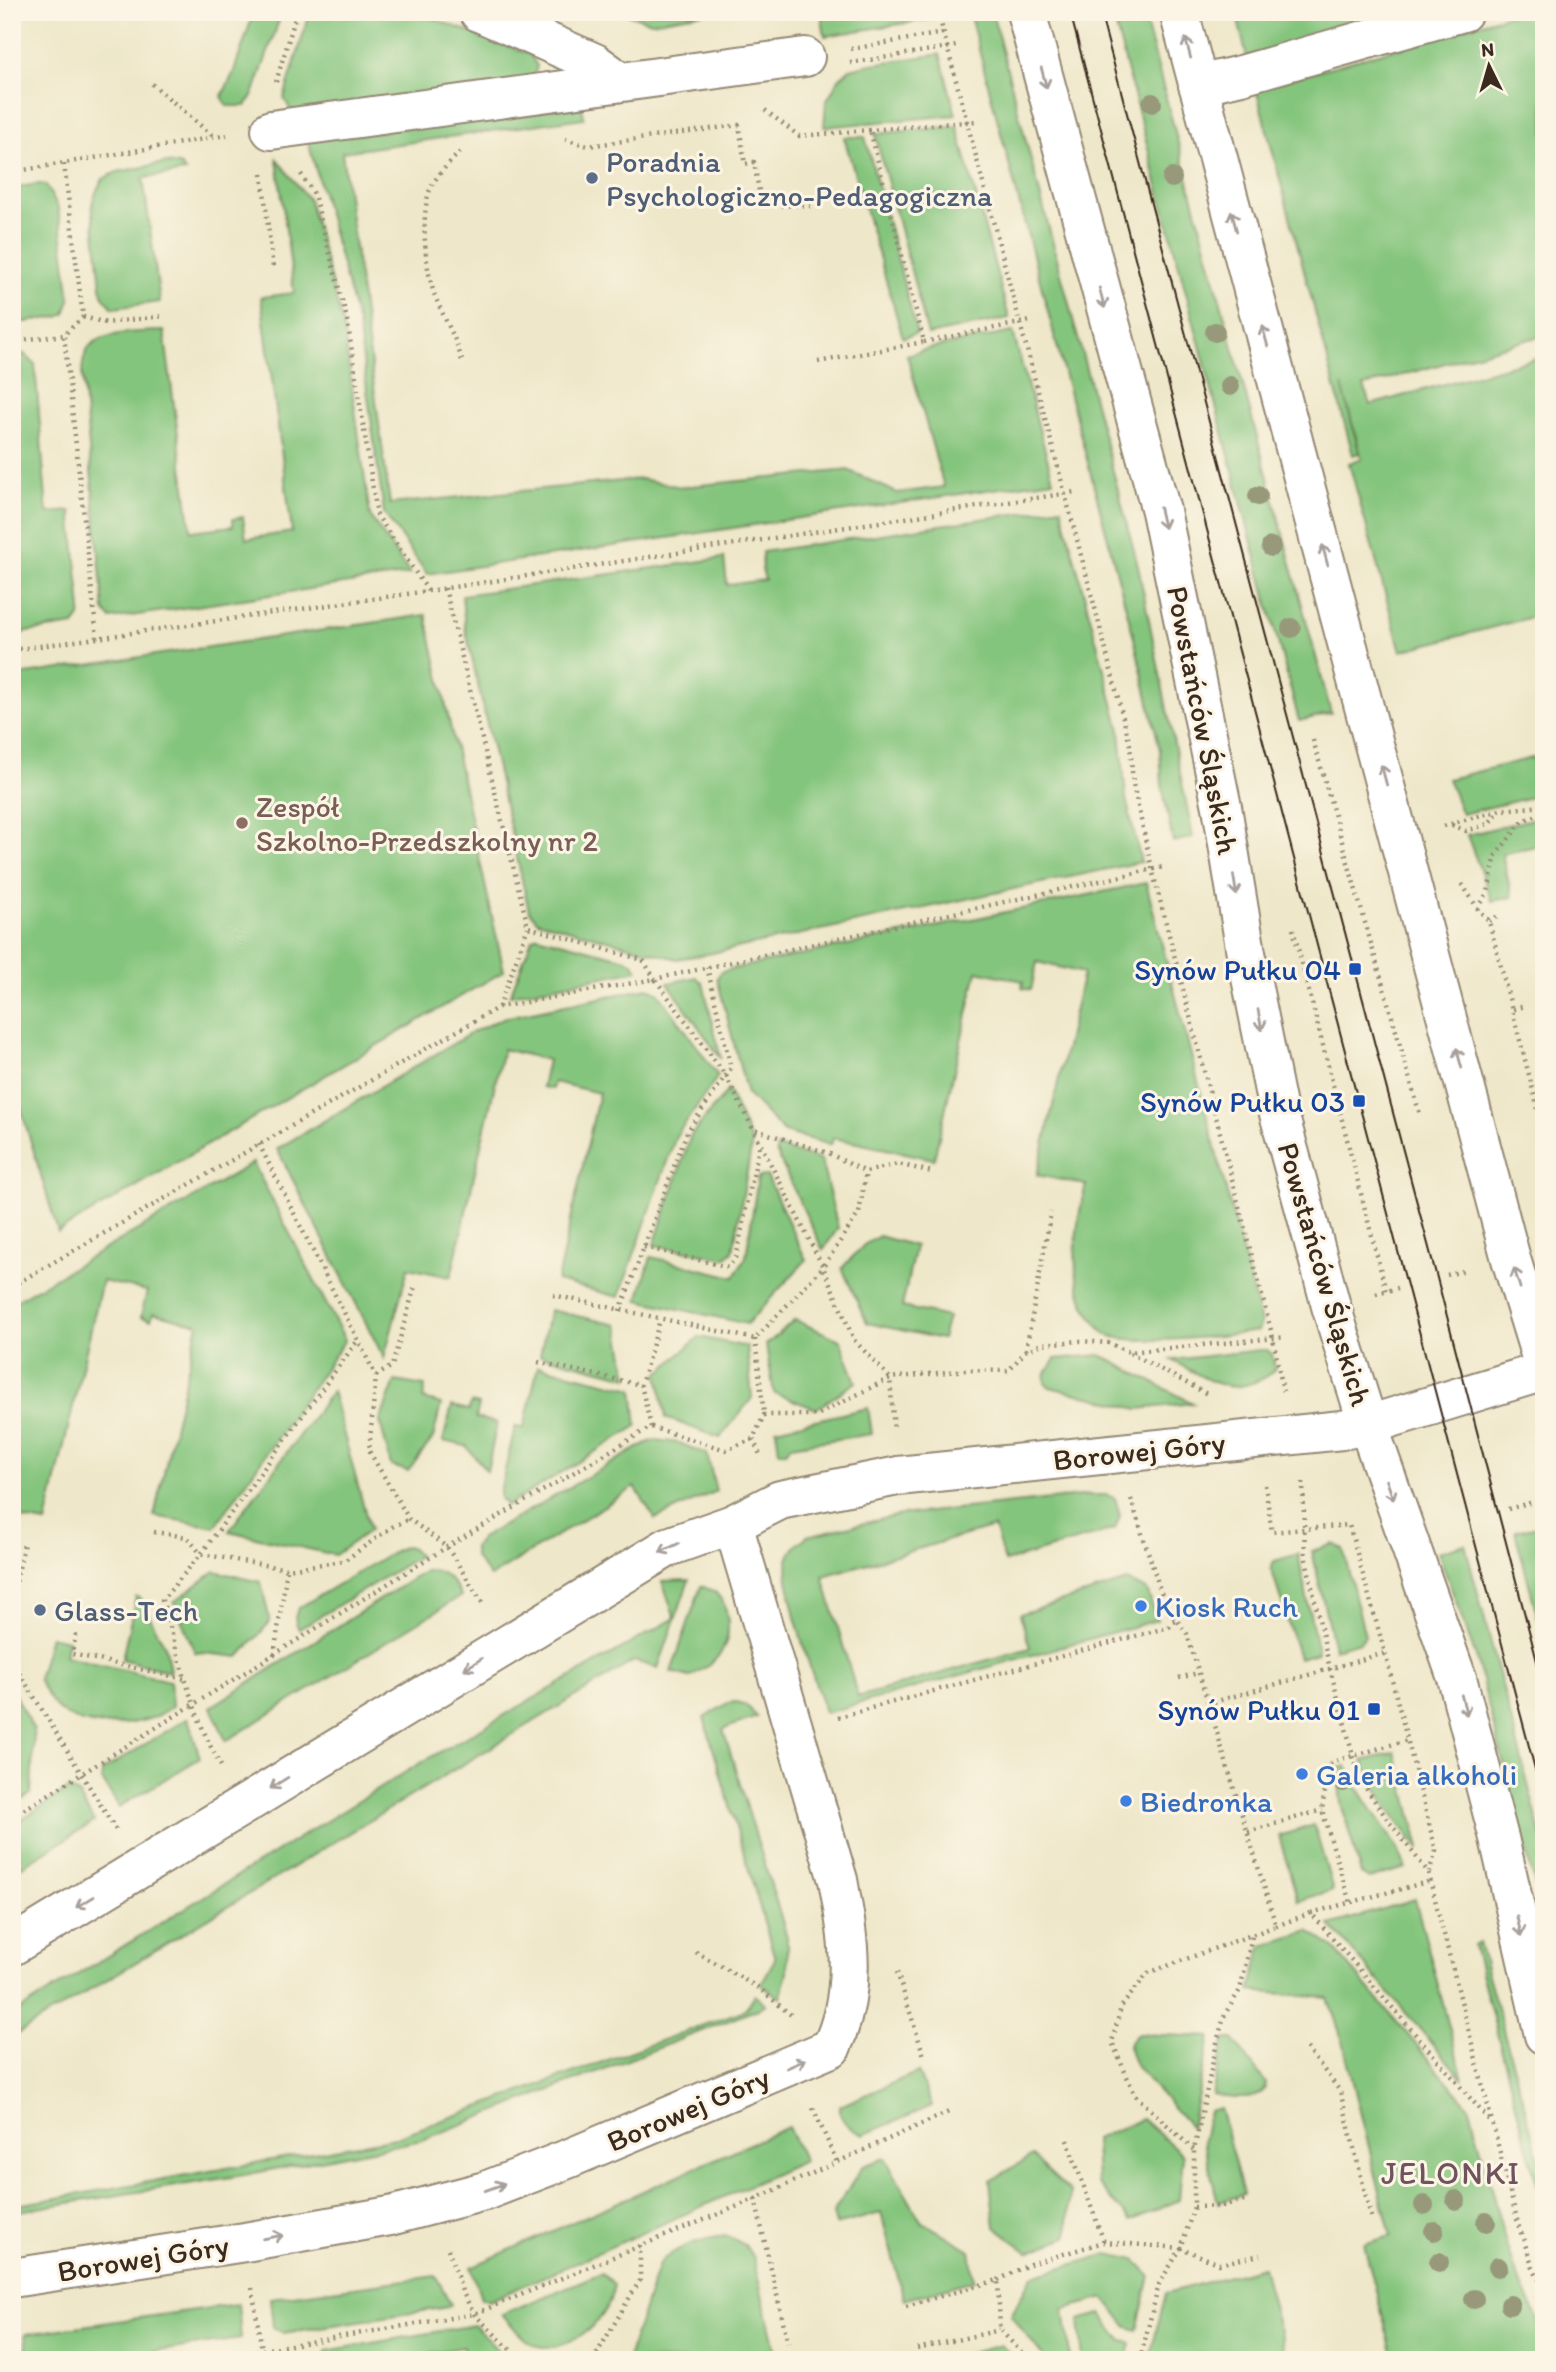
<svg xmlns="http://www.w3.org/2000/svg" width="1556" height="2372" viewBox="0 0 1556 2372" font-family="Itim,sans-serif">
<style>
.green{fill:#84c57d;stroke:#60784e;stroke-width:2}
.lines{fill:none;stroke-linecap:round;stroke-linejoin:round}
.minor-casing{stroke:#948874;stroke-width:42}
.major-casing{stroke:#948874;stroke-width:42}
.path{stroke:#948874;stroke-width:4.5;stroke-dasharray:2 5;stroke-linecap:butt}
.minor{stroke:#fff;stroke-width:38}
.major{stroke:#fff;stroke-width:38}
.tram{stroke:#3b2a1e;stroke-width:2}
.tree{fill:#98987a}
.oneway{stroke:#a79f9a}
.service-dot{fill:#5c6f8a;stroke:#fcf5e5;stroke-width:2.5}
.education-dot{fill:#8d6e63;stroke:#fcf5e5;stroke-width:2.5}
.transit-dot{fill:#1a4fb4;stroke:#fcf5e5;stroke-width:2.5}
.shop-dot{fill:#3f7fe0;stroke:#fcf5e5;stroke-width:2.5}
.labels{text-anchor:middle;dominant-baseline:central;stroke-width:6;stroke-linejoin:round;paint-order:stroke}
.service-label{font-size:30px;fill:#4e5e75;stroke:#fcf5e5;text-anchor:start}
.street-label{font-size:30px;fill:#3b2a1e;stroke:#fcf5e5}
.education-label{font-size:30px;fill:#785e54;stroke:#fcf5e5;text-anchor:start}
.transit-label{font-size:30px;fill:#164399;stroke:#fcf5e5;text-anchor:end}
.shop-label{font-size:30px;fill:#366cbe;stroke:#fcf5e5;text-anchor:start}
.neighbourhood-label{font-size:32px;letter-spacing:2px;fill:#70545d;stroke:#fcf5e5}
</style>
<rect width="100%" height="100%" fill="#fcf5e5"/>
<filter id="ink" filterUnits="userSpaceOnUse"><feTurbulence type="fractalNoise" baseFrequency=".0143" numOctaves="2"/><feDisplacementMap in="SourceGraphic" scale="14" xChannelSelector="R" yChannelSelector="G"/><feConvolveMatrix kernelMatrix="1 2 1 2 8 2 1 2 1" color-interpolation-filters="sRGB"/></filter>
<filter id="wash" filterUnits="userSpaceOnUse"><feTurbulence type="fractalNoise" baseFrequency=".00686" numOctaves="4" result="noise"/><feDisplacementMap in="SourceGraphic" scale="28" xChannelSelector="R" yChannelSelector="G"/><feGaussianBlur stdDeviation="1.57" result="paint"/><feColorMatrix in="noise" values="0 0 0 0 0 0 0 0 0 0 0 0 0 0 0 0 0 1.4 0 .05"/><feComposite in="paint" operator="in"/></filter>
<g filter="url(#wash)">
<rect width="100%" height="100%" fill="#eee7c9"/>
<g class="green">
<path d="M254,12H282L254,92L246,106H227L222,96L233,74Z"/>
<path d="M310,12H415L530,54L537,66L533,80L291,111L284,98Z"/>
<path d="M621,12H710L651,22Z"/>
<path d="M821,12H930L932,19L825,36Z"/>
<path d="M969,12H992L1138,566L1193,837L1173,842L1162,785L1160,750L1134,638Z"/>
<path d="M1112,12H1143L1331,713L1299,721Z"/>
<path d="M1236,12H1408L1247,57Z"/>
<path d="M1519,12H1544V335L1364,386L1370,405L1544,356V614L1401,651L1349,463L1362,459L1342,385L1359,453L1353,455L1256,89Z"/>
<path d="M940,54L956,115L824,127L826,102L839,79L850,69L866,65Z"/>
<path d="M581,105L584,118L342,152L390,504L641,479L681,487L848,470L897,493L944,487L907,355L931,348L1013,332L1053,480L427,574L384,513L358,324L308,141Z"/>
<path d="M957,126L1009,318L928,335L875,134Z"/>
<path d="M844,137H865L917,333L903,338Z"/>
<path d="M277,159L309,200L343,325L370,516L410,574L111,619L104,610L82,372C83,363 84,352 91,345C105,331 145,332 164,331L191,531L233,526V519L243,517L246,539L292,532L261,297L294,293Z"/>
<path d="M165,163L180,165L186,172L143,178L160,302L113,308L102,295L92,204L97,190L103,179L117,172Z"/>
<path d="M38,184L46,185L58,208L70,299L65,314L58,317L12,324V188Z"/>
<path d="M12,351L24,354L35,364L47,513L71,511L81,609L80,617L74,625L12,634Z"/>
<path d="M1061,507L1120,730L1126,798L1141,862L708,954L677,959L538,921L529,911L465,627L462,595L724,558L727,585L765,580L762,569V552Z"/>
<path d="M426,615L504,971L58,1232L12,1079V676Z"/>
<path d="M1544,755V794L1462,814L1448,779Z"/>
<path d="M1544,816V844L1502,854L1512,897L1492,901L1467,835Z"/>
<path d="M1146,883L1261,1323L1258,1331C1227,1336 1134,1346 1108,1335C1103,1333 1100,1328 1097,1324C1065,1287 1075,1228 1086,1185L1037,1175L1083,973L1037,962L1031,990L1022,988L1023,981L977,971L934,1159L833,1138L831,1145L784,1132L747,1094L717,978L721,972L732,969Z"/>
<path d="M537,936L626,959L632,962L638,970L510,995L532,939Z"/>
<path d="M696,977L703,983L721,1059L668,983Z"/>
<path d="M648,988L658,992L718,1076L676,1136L619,1297L557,1281L599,1093L554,1082L552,1089L542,1087L548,1060L503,1049L451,1277L408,1268L384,1358L277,1149L473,1032L503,1018Z"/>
<path d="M728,1090L752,1143L733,1251L725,1258L654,1245L691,1135Z"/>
<path d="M777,1147L821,1160L838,1228L823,1250L776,1152Z"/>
<path d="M253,1163L345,1340L215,1527L154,1516L198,1324L153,1313L151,1320L141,1317L147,1291L102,1281L46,1523L17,1518L12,1540V1303Z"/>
<path d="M767,1176L806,1260L747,1324L638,1300L651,1257L734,1277L746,1257L758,1177Z"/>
<path d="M879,1236L915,1246L902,1307L948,1317L942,1339L867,1323L842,1268L864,1245Z"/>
<path d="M550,1310L618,1325L628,1377L540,1355Z"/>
<path d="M795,1320L840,1340L856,1382L816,1409L774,1393L766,1345Z"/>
<path d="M699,1337L747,1347L752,1398L720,1438L666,1418L658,1374Z"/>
<path d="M1260,1350H1267L1272,1354L1275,1369C1265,1381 1238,1390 1223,1385C1206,1381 1187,1368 1172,1360Z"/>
<path d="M1100,1355L1193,1403L1138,1409L1050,1387L1045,1383V1375L1055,1359Z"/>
<path d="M538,1366L633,1389L637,1426L507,1506L500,1498V1492L515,1427L524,1428Z"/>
<path d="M395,1381L425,1386L423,1399L441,1404L433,1438L408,1471L391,1466L380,1421Z"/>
<path d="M332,1391L370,1530L335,1555L229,1531Z"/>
<path d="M471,1403L479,1405L476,1418L497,1423L487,1471L466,1446L443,1441L452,1406L469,1410Z"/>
<path d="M868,1408L872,1434L790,1446L787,1451H779L776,1429Z"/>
<path d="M656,1440L679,1443L707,1454L716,1491L655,1519L635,1487L490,1577L474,1556V1547L481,1538L647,1443Z"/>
<path d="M1090,1495H1106L1115,1498L1120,1516L1115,1529L1005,1562L994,1527L823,1576L858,1697L1030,1648L1020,1614L1127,1581L1147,1590L1157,1620L825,1713C815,1680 782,1591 788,1561C790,1550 799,1543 807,1536L900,1515Z"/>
<path d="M1538,1526L1544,1546V1641L1515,1531Z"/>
<path d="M1334,1544L1343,1549L1365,1636L1360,1642L1334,1649L1312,1551Z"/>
<path d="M1465,1544L1544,1845V1920L1476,1657L1438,1552Z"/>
<path d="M406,1546L412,1548L419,1556L299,1629C294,1620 294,1615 300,1607L398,1549Z"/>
<path d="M1298,1554L1318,1653L1299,1658L1271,1568L1274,1561Z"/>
<path d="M432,1570C447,1572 454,1583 461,1596L226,1741L211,1707L425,1571Z"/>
<path d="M215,1571L261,1582L270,1622L239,1657L195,1652L174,1602Z"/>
<path d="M689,1580L658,1668L634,1661L12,2037V2015L422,1762L675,1618L662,1581Z"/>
<path d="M701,1586C706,1588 713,1590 716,1593C731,1608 732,1638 720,1654C712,1665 701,1670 689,1677L671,1672Z"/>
<path d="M136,1597L140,1598L166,1648L170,1672L122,1659Z"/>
<path d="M50,1636L68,1640L65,1656L170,1681L172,1707C166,1711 159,1716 152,1718C125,1727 78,1730 56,1707C49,1699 43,1688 38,1679Z"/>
<path d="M12,1690L34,1730L31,1794L12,1806Z"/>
<path d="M737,1702L746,1705L757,1717L723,1729L787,1937V1973L780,1998L761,1984L775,1959L704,1718L728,1703Z"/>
<path d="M188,1718L200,1758L119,1807L102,1780V1771Z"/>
<path d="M1395,1752L1420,1848L1419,1849L1386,1806L1363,1761Z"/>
<path d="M1347,1766C1362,1803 1392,1831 1406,1868L1369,1879L1361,1874L1341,1803L1337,1769Z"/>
<path d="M69,1789L78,1794L94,1822L12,1872V1825Z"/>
<path d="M1314,1825L1333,1890L1298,1901L1279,1836Z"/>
<path d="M1415,1899L1463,2079L1330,1925Z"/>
<path d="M1309,1931L1335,1949L1470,2108L1506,2244L1513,2266L1544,2332V2360H1394L1364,2244L1391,2236L1343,2042L1328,1998L1250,1991L1262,1946Z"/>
<path d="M1479,1943L1544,2176V2211L1474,1946Z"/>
<path d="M755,1995L766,2004L758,2009L422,2140L244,2175L12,2212V2206L17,2205L391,2139L745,2010Z"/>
<path d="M1138,2034L1210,2037L1191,2127L1137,2068C1130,2055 1123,2043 1138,2034Z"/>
<path d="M1227,2039H1233L1266,2083C1264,2105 1227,2097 1212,2095L1224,2042Z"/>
<path d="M918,2072L932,2106L863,2135C851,2130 838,2120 840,2106Z"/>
<path d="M1220,2108L1243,2194L1218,2203L1203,2141L1209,2111Z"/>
<path d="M1142,2119L1183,2155L1179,2200L1131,2221L1097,2183L1095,2139Z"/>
<path d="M788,2127L804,2161L489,2301L481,2298L471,2267Z"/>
<path d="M1032,2156L1070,2192L1067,2237L1028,2252L995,2227L990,2181Z"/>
<path d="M885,2158L921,2221L970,2250L974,2280L904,2300L881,2213L836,2225L833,2213L863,2166Z"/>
<path d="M727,2236L745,2245L753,2258L778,2360H627L659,2264C674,2247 704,2238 727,2236Z"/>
<path d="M1108,2254L1135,2260L1150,2275L1137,2330L1127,2327L1105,2298L1064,2309L1070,2355L1068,2360H1046L1011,2315L1032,2276Z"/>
<path d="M1263,2267L1287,2360H1149L1166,2293Z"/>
<path d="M601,2273L614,2285C612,2293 610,2304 605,2311C592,2333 554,2358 529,2342C519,2336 510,2322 502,2314Z"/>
<path d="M436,2276L451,2305L448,2307L283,2333L273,2327L270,2298Z"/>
<path d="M238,2304L241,2339L96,2360H28L25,2334Z"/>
<path d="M1101,2314L1122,2341L1131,2343L1127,2360H1083L1079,2320Z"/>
<path d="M474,2325L507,2360H466L464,2347L417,2355V2360H324L326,2351Z"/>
<path d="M1001,2345L1016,2360H944Z"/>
</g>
</g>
<g filter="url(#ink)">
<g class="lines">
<g class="minor-casing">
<g id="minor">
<path d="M479,12L595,63L610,74L614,83"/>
<path d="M1198,85L1241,75L1463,12"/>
<path d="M271,130L805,57"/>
<path d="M12,1946L668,1547L733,1524L780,1500L898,1476L1342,1430L1368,1425L1544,1371"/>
<path d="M12,2278L245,2242L390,2216L485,2191L570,2158L831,2048C858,1990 849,1940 838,1880L733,1524"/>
</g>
</g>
<g class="major-casing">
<g id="major">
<path d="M1026,12L1161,511L1222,807L1246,953L1277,1106L1331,1306L1368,1425L1457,1678L1499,1838L1544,2035"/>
<path d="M1179,12L1511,1259L1544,1367"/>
</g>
</g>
<g class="path">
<path d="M938,12L1095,608L1130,745L1133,784L1152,869L1273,1338L1283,1391"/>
<path d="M851,49L943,33"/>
<path d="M850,63L956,46"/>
<path d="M276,82L297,12"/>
<path d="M152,84L214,137"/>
<path d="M765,110L799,136L977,121"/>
<path d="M565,139L588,146L739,125L745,164L754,162L760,197L748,198"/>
<path d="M460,152C450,162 439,173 432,185C419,210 425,270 435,296C444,319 456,337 462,361"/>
<path d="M64,164L83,317L64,335L97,638"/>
<path d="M12,172L227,135"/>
<path d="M262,174L273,268"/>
<path d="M301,174L314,194L347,319L377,515L428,591"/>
<path d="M760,197L761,205L813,206"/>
<path d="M83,317L106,323L162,316"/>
<path d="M12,341L64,335"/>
<path d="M924,342L1030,321"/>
<path d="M818,362L924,342L870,130"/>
<path d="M445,588L528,927L643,960L655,979L1163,867"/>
<path d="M12,650L428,591L1075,492"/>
<path d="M1313,740L1420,1115"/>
<path d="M1452,825L1466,831L1488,824L1499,812"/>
<path d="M1444,826L1500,810L1544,806"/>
<path d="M1462,884L1478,909L1489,921L1544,1133"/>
<path d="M1478,909L1488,891L1496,855L1523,821L1544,812"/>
<path d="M1489,921L1498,916"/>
<path d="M1293,929L1386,1291"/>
<path d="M499,1007L528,927"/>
<path d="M1513,1009L1526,1006"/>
<path d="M756,1130L828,1153L866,1172"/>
<path d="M259,1144L376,1376L369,1451L409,1519L447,1547L483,1604"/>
<path d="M644,1247L728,1267L736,1257L760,1143"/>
<path d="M1447,1275L1467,1270"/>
<path d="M12,1286L499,1007L655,979L726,1076L823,1267L854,1340L890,1378L967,1370L1008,1371L1026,1351L1042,1344L1080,1341L1109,1343L1129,1352L1286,1337"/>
<path d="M1376,1294L1398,1288"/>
<path d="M553,1295L755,1339L823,1267L859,1213L866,1172L898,1164L932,1172"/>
<path d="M620,1311L687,1132L731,1068L707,967"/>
<path d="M755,1339L764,1415"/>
<path d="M1026,1350L1051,1212"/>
<path d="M1130,1353L1209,1395"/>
<path d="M538,1362L641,1385"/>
<path d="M376,1376L392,1366L415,1286"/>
<path d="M651,1427L641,1385L660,1320"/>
<path d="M753,1439L761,1457"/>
<path d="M1303,1482L1305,1555L1330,1669L1355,1762L1363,1784L1390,1823L1428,1872L1519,2227L1533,2267L1544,2289"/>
<path d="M1265,1485L1272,1532L1349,1525L1385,1653L1436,1851L1429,1872"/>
<path d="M1131,1499L1167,1611L1176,1619L1187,1634L1276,1926L1148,1973L1121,2007L1112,2042L1135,2095L1194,2150"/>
<path d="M1508,1509L1533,1502"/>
<path d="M154,1532L187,1537L201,1554L287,1569L344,1561L392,1527L409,1519"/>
<path d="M12,1602L24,1544"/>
<path d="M76,1634L72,1654L185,1679"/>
<path d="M274,1655L287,1569"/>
<path d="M12,1661L116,1830"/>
<path d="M1179,1678L1198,1673"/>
<path d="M1207,1704L1385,1653"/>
<path d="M838,1717L1169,1627L1176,1619"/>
<path d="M1329,1764L1322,1810L1350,1903"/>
<path d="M221,1766C192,1716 179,1655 162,1600L201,1554L358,1340"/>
<path d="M1318,1771L1335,1761L1408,1740"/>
<path d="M12,1817L447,1547L651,1427L726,1450L753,1439L764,1415H817L890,1378L894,1431"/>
<path d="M1248,1832L1322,1810"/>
<path d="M1311,1913L1431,1881"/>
<path d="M1276,1926L1311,1913L1489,2120"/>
<path d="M696,1952L759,1988L791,2015"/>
<path d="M897,1972L924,2056"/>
<path d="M1307,2048L1340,2091L1371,2217"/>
<path d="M813,2108L837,2162"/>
<path d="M1067,2140L1104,2242"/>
<path d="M755,2199L788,2343"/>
<path d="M1194,2207L1222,2206L1244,2200"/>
<path d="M448,2249L462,2291L474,2314L521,2360"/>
<path d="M998,2280L1030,2264L1104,2242L1181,2248L1219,2264L1260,2255"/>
<path d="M252,2288L262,2350L266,2360"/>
<path d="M906,2306L998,2280L1000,2330L1029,2360"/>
<path d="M917,2349L1000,2330"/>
<path d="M186,2360L262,2350L474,2314L755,2199L951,2111"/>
<path d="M593,2360L640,2280V2245"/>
<path d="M1140,2360L1159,2284L1181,2248L1194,2207V2150L1218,2038L1225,2014L1240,1990L1252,1936"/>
</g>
<use href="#minor" class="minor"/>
<use href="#major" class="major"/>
<g class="tram">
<path d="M1070,12L1544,1803"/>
<path d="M1100,12L1437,1278L1544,1688"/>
</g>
</g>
<g class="tree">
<circle cx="1152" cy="103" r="10"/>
<circle cx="1172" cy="178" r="10"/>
<circle cx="1215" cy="332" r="10"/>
<circle cx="1230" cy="386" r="10"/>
<circle cx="1258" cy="496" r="10"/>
<circle cx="1271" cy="547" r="10"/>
<circle cx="1291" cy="628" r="10"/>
<circle cx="1343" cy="1782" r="10"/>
<circle cx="1456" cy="2200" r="10"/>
<circle cx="1424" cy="2205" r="10"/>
<circle cx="1486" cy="2222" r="10"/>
<circle cx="1434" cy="2231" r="10"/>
<circle cx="1439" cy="2262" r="10"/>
<circle cx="1498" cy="2267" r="10"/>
<circle cx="1474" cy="2299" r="10"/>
<circle cx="1510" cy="2305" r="10"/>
</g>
<defs><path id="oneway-shaft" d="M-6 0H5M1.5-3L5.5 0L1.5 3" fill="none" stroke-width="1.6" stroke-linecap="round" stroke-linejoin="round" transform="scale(1.75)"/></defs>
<g class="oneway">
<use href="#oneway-shaft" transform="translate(1188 48) rotate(-105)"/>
<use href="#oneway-shaft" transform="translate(1044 78) rotate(75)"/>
<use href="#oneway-shaft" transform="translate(1234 221) rotate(-105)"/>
<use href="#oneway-shaft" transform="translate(1102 298) rotate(75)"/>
<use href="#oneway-shaft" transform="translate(1265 336) rotate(-105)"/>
<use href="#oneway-shaft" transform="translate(1162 518) rotate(77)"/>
<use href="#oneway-shaft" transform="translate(1325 555) rotate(-105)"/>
<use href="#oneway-shaft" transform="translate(1384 775) rotate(-105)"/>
<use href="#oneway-shaft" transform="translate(1235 885) rotate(81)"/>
<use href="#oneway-shaft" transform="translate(1260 1020) rotate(79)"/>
<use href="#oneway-shaft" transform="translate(1459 1058) rotate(-105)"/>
<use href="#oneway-shaft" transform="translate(1517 1278) rotate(-107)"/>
<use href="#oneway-shaft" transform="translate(1390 1490) rotate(71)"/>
<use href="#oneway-shaft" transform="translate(669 1548) rotate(155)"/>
<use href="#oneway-shaft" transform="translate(473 1664) rotate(148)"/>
<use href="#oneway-shaft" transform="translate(1464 1705) rotate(75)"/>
<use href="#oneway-shaft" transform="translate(279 1783) rotate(148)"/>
<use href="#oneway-shaft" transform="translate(85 1902) rotate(149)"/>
<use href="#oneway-shaft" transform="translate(1519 1926) rotate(77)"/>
<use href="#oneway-shaft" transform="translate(796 2064) rotate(-24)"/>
<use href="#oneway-shaft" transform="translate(495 2187) rotate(-20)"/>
<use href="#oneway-shaft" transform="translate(273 2237) rotate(-10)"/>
</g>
</g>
<g class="service-dot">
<circle cx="592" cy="178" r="7"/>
<circle cx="40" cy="1610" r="7"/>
</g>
<circle class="education-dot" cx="242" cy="823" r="7"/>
<g class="transit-dot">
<rect x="1348" y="962" width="14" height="14" rx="3.5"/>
<rect x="1352" y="1094" width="14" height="14" rx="3.5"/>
<rect x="1367" y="1702" width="14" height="14" rx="3.5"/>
</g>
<g class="shop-dot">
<circle cx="1141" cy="1606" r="7"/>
<circle cx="1302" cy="1774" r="7"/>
<circle cx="1126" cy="1801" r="7"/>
</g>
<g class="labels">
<g class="service-label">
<text x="606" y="161">Poradnia<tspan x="606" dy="34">Psychologiczno-Pedagogiczna</tspan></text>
<text x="54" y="1610">Glass-Tech</text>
</g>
<g class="street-label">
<text transform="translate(1203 720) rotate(79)">Powstańców Śląskich</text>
<text transform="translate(1325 1274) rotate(74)">Powstańców Śląskich</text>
<text transform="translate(1139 1451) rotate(-6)">Borowej Góry</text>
<text transform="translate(688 2109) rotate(-23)">Borowej Góry</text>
<text transform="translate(143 2258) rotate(-9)">Borowej Góry</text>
</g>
<g class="education-label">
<text x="256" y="806">Zespół<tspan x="256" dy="34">Szkolno-Przedszkolny nr 2</tspan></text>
</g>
<g class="transit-label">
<text x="1341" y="969">Synów Pułku 04</text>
<text x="1345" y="1101">Synów Pułku 03</text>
<text x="1360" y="1709">Synów Pułku 01</text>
</g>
<g class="shop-label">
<text x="1155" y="1606">Kiosk Ruch</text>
<text x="1316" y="1774">Galeria alkoholi</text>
<text x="1140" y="1801">Biedronka</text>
</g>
<g class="neighbourhood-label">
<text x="1451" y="2173">JELONKI</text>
</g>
</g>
<rect width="1556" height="2372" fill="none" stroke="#fcf5e5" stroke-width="42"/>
<g transform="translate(1489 66) rotate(355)" stroke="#fcf5e5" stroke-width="5" paint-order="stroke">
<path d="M0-5L12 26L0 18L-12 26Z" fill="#3b2a1e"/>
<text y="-10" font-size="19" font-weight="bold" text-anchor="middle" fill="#3b2a1e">N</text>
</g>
</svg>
